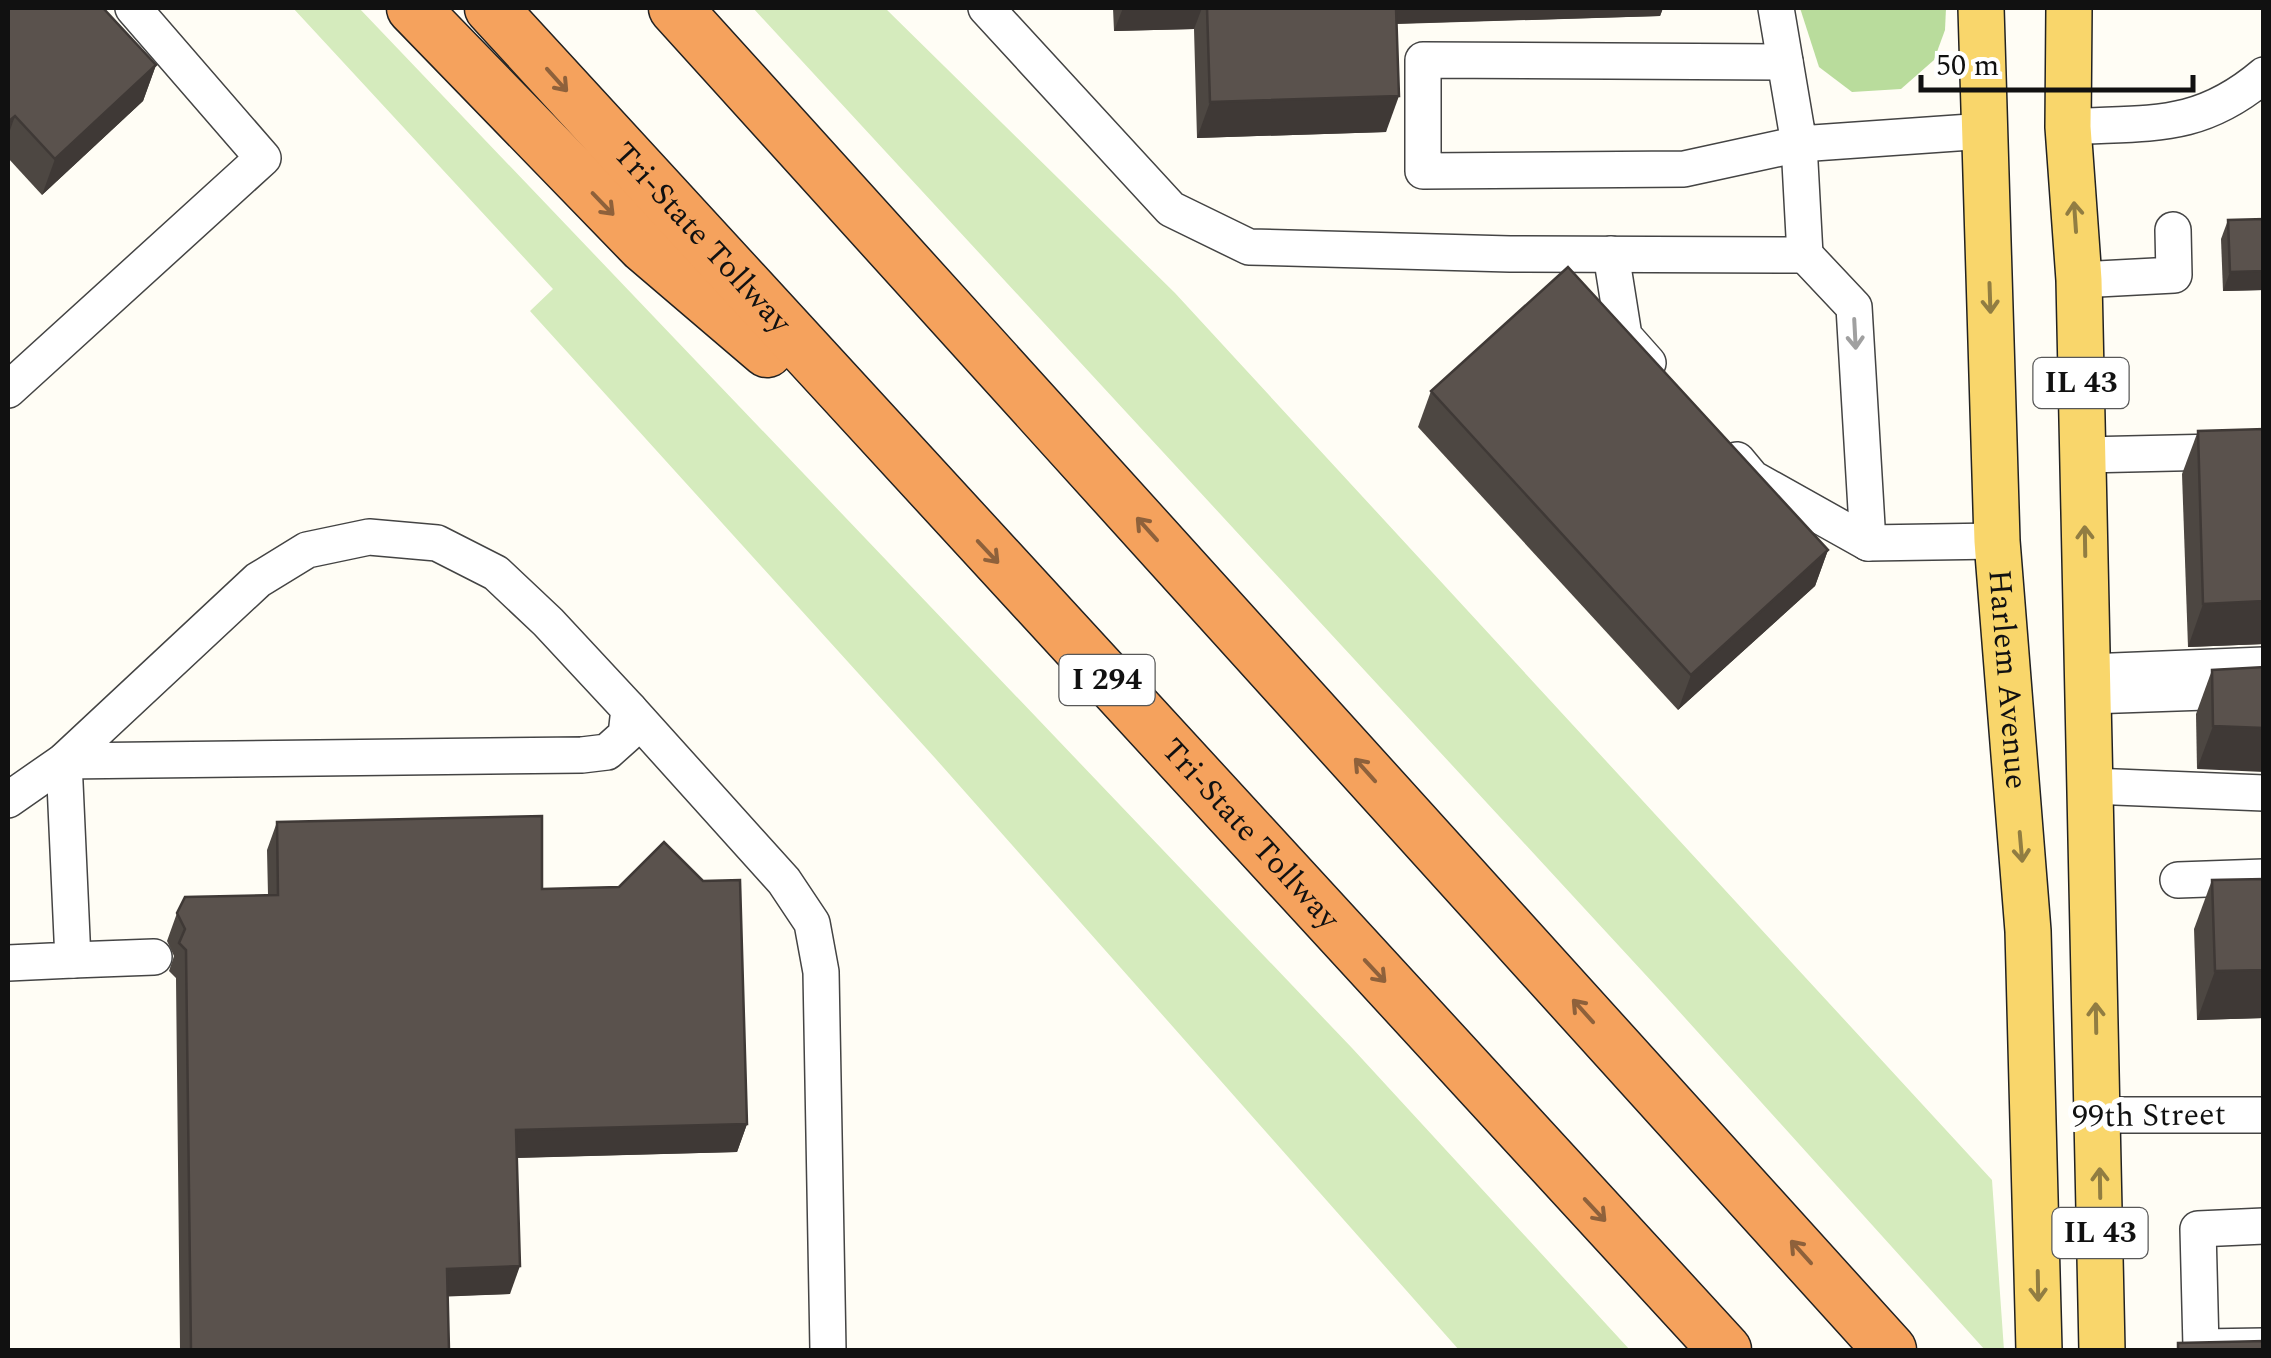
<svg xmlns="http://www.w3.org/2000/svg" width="2271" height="1358" viewBox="0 0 2271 1358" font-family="Spectral,serif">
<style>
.green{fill:#d5ebbd}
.forest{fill:#b9dc9c}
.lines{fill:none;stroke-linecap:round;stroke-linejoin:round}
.minor-casing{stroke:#444;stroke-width:38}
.major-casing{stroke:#222;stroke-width:48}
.highway-casing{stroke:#222;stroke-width:55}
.minor{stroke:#fff;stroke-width:35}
.major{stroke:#f9d66b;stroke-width:45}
.highway{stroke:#f5a25d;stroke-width:52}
.wall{fill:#4d4742}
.shaded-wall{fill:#3f3936}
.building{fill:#5a524d;stroke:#3f3936;stroke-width:2.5}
.oneway{stroke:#8e613b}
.oneway2{stroke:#917d42}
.oneway3{stroke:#a0a0a0}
.labels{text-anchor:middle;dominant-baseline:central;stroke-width:10;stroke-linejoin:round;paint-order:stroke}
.shield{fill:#fff;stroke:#585858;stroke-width:2.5}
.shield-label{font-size:30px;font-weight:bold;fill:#111}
.street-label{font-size:32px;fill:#111;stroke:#fff}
</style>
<rect width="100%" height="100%" fill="#fffdf5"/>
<g class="green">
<path d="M293,8H359L1352,1048L1630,1350H1459L935,758L530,311L553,289Z"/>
<path d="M753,8H885L1175,293L1992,1180L2004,1350H1985L1667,998Z"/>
</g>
<path class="forest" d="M1800,8H1946L1945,30L1934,60L1901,89L1852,92L1819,67Z"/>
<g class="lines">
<g class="minor-casing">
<g id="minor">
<path d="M986,8L1171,209L1249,247L1510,254L1805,255L1799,144L1684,169L1423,171V60L1785,62"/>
<path d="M1776,8L1799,144L1985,131"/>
<path d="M2068,127C2149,122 2198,131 2264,75"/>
<path d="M1611,254L1624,336L1648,363"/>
<path d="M1805,255L1854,307L1868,543"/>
<path d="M2079,280L2174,275L2173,230"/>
<path d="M8,390L263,158L133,8"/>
<path d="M2083,455L2264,451"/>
<path d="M1737,460L1752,478L1868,543L1997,541"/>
<path d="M2088,672L2264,665"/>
<path d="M2089,696L2264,690"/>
<path d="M629,709L784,881L812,923L821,972L828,1350"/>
<path d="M2091,786L2264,793"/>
<path d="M8,800L64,761L258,580L307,550L369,537L437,543L496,573L548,622L629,709L626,735L607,752L582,755L64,761"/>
<path d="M2178,880L2264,877"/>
<path d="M73,960L154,957"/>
<path d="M8,963L73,960L64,761"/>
<path d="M2099,1115H2264"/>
<path d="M2264,1226L2198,1229L2201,1347L2264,1346"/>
</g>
</g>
<g class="major-casing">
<g id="major">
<path id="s1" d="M1981,8L1997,541L2028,931L2039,1350"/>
<path d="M2069,8L2068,127L2079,280L2102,1350"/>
</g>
</g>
<g class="highway-casing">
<g id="highway">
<path d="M413,8L644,246L767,351"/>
<path id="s2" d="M491,8L1725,1350"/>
<path d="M675,8L1890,1350"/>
</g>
</g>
<use href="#minor" class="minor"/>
<use href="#major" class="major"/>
<use href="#highway" class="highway"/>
</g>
<g class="wall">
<path d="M8,8L156,65L143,101L42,195L8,158Z"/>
<path d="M1113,8H1663L1660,16L1397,24L1386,132L1197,138L1194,29L1114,31Z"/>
<path d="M2264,219V290L2223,291L2221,239L2228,220Z"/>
<path d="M1431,391L1828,550L1815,586L1678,710L1418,427Z"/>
<path d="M2264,429V644L2188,647L2182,474L2198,431Z"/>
<path d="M2264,667L2197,769L2196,714L2212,670Z"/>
<path d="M277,822L542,889L747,1124L737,1152L517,1158L510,1294L447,1296L449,1350H180L176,978L169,971L174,956L167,941L177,913L268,895L267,850Z"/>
<path d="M2264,879V1018L2197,1020L2194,929L2212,880Z"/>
</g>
<g class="shaded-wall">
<path d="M1123,8H1202L1194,29L1114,31Z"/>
<path d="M1389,8H1663L1660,16L1383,24Z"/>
<path d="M156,65L143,101L42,195L55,159Z"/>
<path d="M1399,96L1386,132L1197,138L1210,102Z"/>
<path d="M15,116L8,136V122Z"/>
<path d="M2264,271V290L2223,291L2230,272Z"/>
<path d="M1828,550L1815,586L1678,710L1691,675Z"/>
<path d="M2264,601V644L2188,647L2203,604Z"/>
<path d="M2213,726L2264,728V772L2197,769Z"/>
<path d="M2264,970V1018L2197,1020L2215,971Z"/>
<path d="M747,1124L737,1152L506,1158L516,1130Z"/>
<path d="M520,1266L510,1294L436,1297L447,1269Z"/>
</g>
<g class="building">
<path d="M8,8H103L156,65L55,159L15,116L8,122Z"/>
<path d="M1207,8H1396L1399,96L1210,102Z"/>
<path d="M2264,219V271L2230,272L2228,220Z"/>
<path d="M1568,267L1828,550L1691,675L1431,391Z"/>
<path d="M2264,429V601L2203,604L2198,431Z"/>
<path d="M2264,667V728L2213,726L2212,670Z"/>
<path d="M542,816V889L619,887L664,842L703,881L740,880L747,1124L516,1130L520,1266L447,1269L449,1350H191L186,950L179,943L185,929L177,913L185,897L278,895L277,822Z"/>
<path d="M2264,879V970L2215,971L2212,880Z"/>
<path d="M2264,1341V1350H2178V1343Z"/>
</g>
<defs><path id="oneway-shaft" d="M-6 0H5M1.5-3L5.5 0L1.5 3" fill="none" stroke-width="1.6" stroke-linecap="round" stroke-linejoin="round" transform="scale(2.5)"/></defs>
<g class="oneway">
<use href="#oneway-shaft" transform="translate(557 80) rotate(48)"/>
<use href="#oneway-shaft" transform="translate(603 204) rotate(46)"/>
<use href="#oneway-shaft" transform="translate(1147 529) rotate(-132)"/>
<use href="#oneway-shaft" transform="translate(988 552) rotate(47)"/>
<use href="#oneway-shaft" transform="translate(1365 770) rotate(-132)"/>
<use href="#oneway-shaft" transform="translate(1375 971) rotate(47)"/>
<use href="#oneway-shaft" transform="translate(1583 1011) rotate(-132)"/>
<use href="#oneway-shaft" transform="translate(1595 1210) rotate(47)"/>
<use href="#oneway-shaft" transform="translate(1801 1252) rotate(-132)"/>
</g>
<g class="oneway2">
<use href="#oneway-shaft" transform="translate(2075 217) rotate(-94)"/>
<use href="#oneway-shaft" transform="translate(1990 298) rotate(88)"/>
<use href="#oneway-shaft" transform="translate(2085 541) rotate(-91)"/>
<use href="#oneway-shaft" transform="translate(2021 847) rotate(85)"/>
<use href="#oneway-shaft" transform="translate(2096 1018) rotate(-91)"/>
<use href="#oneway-shaft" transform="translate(2100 1183) rotate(-91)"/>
<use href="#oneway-shaft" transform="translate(2038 1286) rotate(89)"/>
</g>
<use class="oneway3" href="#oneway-shaft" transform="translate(1855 334) rotate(87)"/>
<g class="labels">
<g class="shield">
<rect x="2033.5" y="358" width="95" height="50" rx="8"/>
<rect x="1059.5" y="655" width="95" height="50" rx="8"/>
<rect x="2052.5" y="1208" width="95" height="50" rx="8"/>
</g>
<g class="shield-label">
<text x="2081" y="383">IL 43</text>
<text x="1107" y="680">I 294</text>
<text x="2100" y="1233">IL 43</text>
</g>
<g class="street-label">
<text stroke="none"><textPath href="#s2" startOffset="312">Tri-State Tollway</textPath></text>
<text stroke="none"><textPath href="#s1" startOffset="672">Harlem Avenue</textPath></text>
<text stroke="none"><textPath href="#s2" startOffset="1122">Tri-State Tollway</textPath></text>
<text transform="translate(2149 1116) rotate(-1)">99th Street</text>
</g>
</g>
<rect width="2271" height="1358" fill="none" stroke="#111111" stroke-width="20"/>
<path d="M1921 75v15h272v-15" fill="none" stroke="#111111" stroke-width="5"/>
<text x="1936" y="75" font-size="30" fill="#111111" stroke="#ffffff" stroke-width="8" paint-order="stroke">50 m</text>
</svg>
